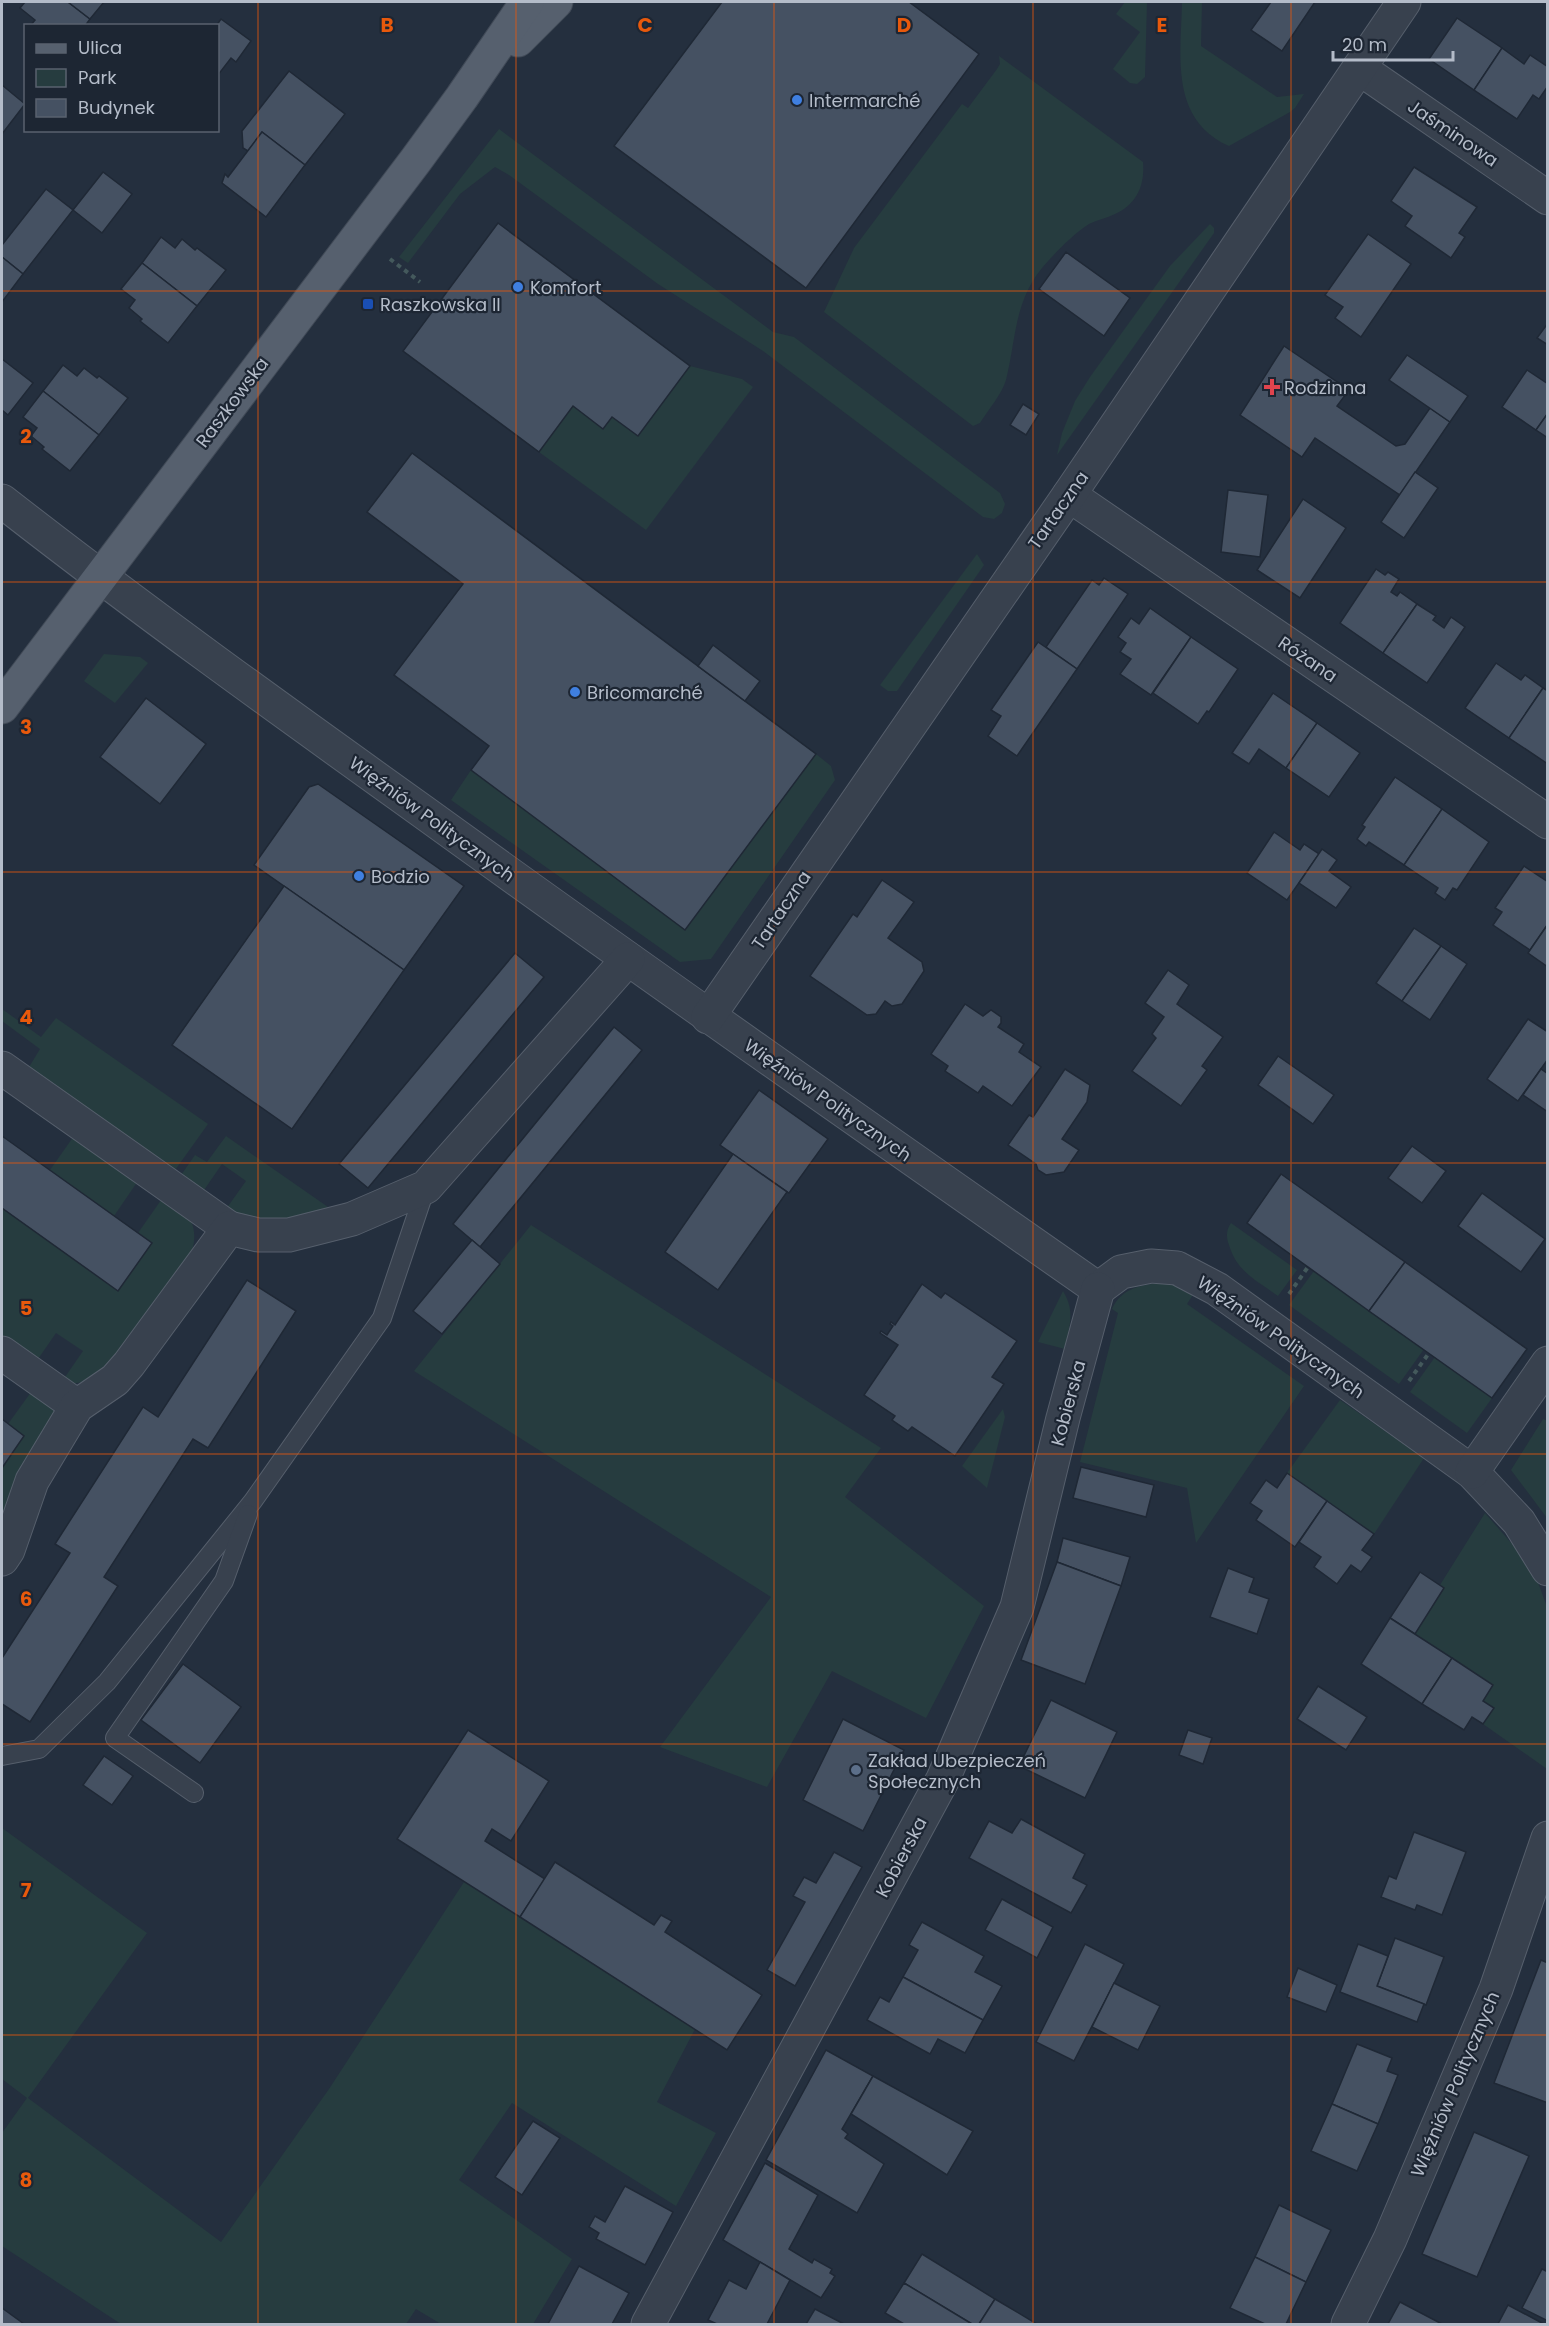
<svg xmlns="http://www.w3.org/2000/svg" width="1549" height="2326" viewBox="0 0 1549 2326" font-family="Poppins,sans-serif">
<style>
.green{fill:#263c3f}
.building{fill:#455162;stroke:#1f2835;stroke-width:1.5}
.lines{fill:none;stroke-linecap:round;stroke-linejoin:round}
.service-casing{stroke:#565f6c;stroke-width:20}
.minor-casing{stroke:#565f6c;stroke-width:35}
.primary-casing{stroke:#414a57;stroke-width:35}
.path{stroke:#44595c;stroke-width:4;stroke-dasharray:4.5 4.5;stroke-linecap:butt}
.service{stroke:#38414e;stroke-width:18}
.minor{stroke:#38414e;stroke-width:33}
.primary{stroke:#56606e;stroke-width:33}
.grid{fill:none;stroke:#e8590c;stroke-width:1.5;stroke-opacity:0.55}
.shop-dot{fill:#3f7fe0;stroke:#1d2633;stroke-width:2}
.transit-dot{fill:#1a4fb4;stroke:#1d2633;stroke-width:2}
.health-dot{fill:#e0444e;stroke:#1d2633;stroke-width:2}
.service-dot{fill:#5c6f8a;stroke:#1d2633;stroke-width:2}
.labels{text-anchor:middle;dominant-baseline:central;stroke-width:4.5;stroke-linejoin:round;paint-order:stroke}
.poi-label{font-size:18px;fill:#b4bcc9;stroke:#1d2633;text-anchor:start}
.street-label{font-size:18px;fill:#b4bcc9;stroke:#1d2633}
.grid-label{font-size:20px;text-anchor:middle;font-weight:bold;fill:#e8590c;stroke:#1d2633;stroke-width:4.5;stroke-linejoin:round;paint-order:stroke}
</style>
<rect width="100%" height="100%" fill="#242f3e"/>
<g class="green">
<path d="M1125,2H1147L1145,77L1137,84L1130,83L1113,69L1140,32L1116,14Z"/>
<path d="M1182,2H1202L1201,46L1277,97L1304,94L1295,108L1290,112L1229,146C1169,119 1181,55 1182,2Z"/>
<path d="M999,56L1143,162C1145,185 1137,204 1115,214C1107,218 1097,220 1089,224C1072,235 1055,253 1042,268C1014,302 1016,340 1006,380C1002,394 988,410 980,423L973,426L824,312L854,248L962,104L968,108L997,69L1000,64Z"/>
<path d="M499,129L773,332L794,337L1000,493L1005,504L1002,513L994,519L983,517L763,351L658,284L509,175L495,167L460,194L408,263L399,257Z"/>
<path d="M1210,224L1214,228V233L1057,455L1062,433L1075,401L1090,377L1170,266Z"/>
<path d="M690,366L742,379L753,387L646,530L539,452L573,406L603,429L612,417L638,436Z"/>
<path d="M977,554L984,565L897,691H888L880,685Z"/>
<path d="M104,654L140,657L148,663L115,703L84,681Z"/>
<path d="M816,754L831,766L835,780L711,959L680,962L451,800L471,770L685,929Z"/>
<path d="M2,1009L41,1037L56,1018L208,1124L173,1173L26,1072L40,1049L2,1021Z"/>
<path d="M76,1133L140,1178L114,1216L50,1170Z"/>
<path d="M226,1136L328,1207C294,1218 260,1228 226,1209L246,1181L222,1164L202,1193L179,1178L195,1155L207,1162Z"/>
<path d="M166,1193C186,1212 200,1222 192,1251C174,1278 101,1405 63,1380L83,1351L56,1333L36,1362L2,1337V1208L118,1291L152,1243L138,1233Z"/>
<path d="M1231,1223L1297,1270L1278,1296C1256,1280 1237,1272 1229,1245C1226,1237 1226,1230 1231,1223Z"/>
<path d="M531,1225L881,1448L845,1497L984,1606L926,1718L832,1671L767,1787L660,1747L771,1597L414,1371Z"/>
<path d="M1314,1271L1424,1349L1399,1384L1289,1305Z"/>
<path d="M1158,1283L1174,1285L1194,1293L1187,1304L1304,1386L1196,1543L1187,1488L1080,1462L1118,1313L1112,1309C1121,1289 1138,1286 1158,1283Z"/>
<path d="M1063,1291C1076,1313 1069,1326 1065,1349L1038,1342Z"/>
<path d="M1435,1357L1492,1398L1467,1433L1410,1392Z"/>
<path d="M34,1388L53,1408L56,1421L2,1538V1468L24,1436L8,1424Z"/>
<path d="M1340,1400L1424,1458L1374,1534L1287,1473Z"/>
<path d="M1003,1409L1005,1417L987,1488L962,1466Z"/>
<path d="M1543,1419L1548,1421L1547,1518L1511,1470Z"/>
<path d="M1485,1513L1513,1545L1536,1577L1547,1607V1769L1483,1724L1494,1708L1483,1701L1493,1685L1415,1634L1444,1589L1440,1585Z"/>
<path d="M2,1828L147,1933L28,2098L221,2242L329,2089L464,1882L695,2029L657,2102L716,2133L676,2206L512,2103L459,2180L572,2259L533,2324H441L416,2309L406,2324H121L2,2246V2133L27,2098L2,2079Z"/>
</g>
<g class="building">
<path d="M25,2H68L90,19L85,26H30L35,20L20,8Z"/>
<path d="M68,2H104L90,19Z"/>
<path d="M722,2H909L979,54L806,288L614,146Z"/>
<path d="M1271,2H1315L1282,51L1251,30Z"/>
<path d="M1457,18L1502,48L1474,90L1429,59Z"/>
<path d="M221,19L251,41L236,62L231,58L218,75L216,26Z"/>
<path d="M1502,48L1524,64L1530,55L1548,67V86L1539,99L1533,95L1517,119L1474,90Z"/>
<path d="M289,71L345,114L305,165L262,132L248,151L243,148L242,131Z"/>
<path d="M2,85L25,104L2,134Z"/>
<path d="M262,132L305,165L266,217L222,183L225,174L228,177Z"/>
<path d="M1414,167L1477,207L1459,233L1465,237L1451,258L1405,226L1412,216L1391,201Z"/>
<path d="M103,172L132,194L102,233L73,210Z"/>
<path d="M46,189L73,210L23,274L2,257V245Z"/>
<path d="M498,223L690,366L638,436L612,417L603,429L573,406L539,452L403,351Z"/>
<path d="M1368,234L1411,264L1361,337L1335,318L1343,307L1325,295Z"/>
<path d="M161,237L175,248L182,239L195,250L197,248L226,270L197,306L142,263Z"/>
<path d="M1066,252L1130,298L1104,336L1039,289Z"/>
<path d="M2,257L23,274L2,302Z"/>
<path d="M142,263L197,306L168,343L140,321L142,319L129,308L135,300L121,289Z"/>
<path d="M1548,323V345L1537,338Z"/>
<path d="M1284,346L1349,390L1337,406L1396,446L1405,444L1430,408L1450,422L1400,495L1315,438L1302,457L1240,415Z"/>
<path d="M1407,355L1468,396L1450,422L1389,380Z"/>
<path d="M2,359L33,383L8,415L2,410Z"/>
<path d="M63,365L77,376L84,368L97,378L99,376L128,398L99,435L43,391Z"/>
<path d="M1527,370L1548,384V413L1536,430L1502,407Z"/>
<path d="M43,391L99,435L70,471L42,449L44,447L31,436L37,428L23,417Z"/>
<path d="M1023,404L1039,414L1026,435L1010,425Z"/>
<path d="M1548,413V438L1536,430Z"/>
<path d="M412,453L816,754L685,930L471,770L489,746L394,675L463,584L367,512Z"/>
<path d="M1415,472L1438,488L1404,538L1381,522Z"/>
<path d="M1228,490L1268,495L1260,557L1221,552Z"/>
<path d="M1303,499L1346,528L1300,598L1257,570Z"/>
<path d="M1376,569L1385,575L1388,572L1399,579L1391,592L1397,596L1400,592L1417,604L1383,653L1340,623Z"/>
<path d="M1104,578L1128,594L1077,669L1046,647L1092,580L1099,585Z"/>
<path d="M1417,604L1436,616L1433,620L1444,628L1451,617L1465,627L1427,683L1383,653Z"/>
<path d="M1150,608L1191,637L1151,695L1120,674L1131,659L1120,652L1126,643L1118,637L1131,618L1139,624Z"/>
<path d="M1191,637L1238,669L1209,712L1207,711L1198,724L1153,693Z"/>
<path d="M1038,642L1077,669L1017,756L988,736L1001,716L991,710Z"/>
<path d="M713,645L760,681L745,701L698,666Z"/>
<path d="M1496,663L1521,680L1525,675L1543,688L1509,738L1465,708Z"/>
<path d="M1543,688L1548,691V764L1509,738Z"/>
<path d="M1273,693L1317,723L1286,768L1259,749L1249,764L1232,753Z"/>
<path d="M146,698L206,744L160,804L100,757Z"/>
<path d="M1317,723L1360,753L1329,797L1286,768Z"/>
<path d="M1395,777L1442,809L1404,865L1369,842L1366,846L1357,839L1365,827L1362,825Z"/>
<path d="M318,784L464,886L404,970L254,865L309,787Z"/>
<path d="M1442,809L1489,842L1457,890L1453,888L1445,900L1435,893L1438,888L1404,865Z"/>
<path d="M1274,832L1300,850L1304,844L1319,854L1287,900L1247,873Z"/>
<path d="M1322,849L1337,860L1329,871L1351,887L1336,908L1299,883Z"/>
<path d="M1524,866L1548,882V924L1530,950L1493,925L1502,912L1495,908Z"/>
<path d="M882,880L914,902L888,938L922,962L924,971L902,1004L892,1006L885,1001L876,1014L867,1015L810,976L853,914L857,917Z"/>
<path d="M284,886L404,970L292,1129L172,1045Z"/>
<path d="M1548,924V967L1528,953Z"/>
<path d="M1414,928L1441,946L1402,1001L1376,983Z"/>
<path d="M1441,946L1467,964L1430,1020L1402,1001Z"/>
<path d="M515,953L544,977L368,1188L339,1164Z"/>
<path d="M1168,970L1189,985L1177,1004L1223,1037L1202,1066L1207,1070L1181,1106L1132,1071L1156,1038L1152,1034L1164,1017L1145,1003Z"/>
<path d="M965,1004L983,1016L991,1010L1001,1017V1023L998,1027L1024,1044L1019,1052L1041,1067L1012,1106L983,1086L978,1093L945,1071L948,1066L931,1054Z"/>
<path d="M1528,1019L1548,1032V1059L1518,1101L1487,1079Z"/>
<path d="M614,1027L642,1050L480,1247L453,1224Z"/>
<path d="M1278,1056L1334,1095L1313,1124L1258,1085Z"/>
<path d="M1065,1069L1090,1085L1087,1102L1062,1139L1079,1150L1064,1172L1046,1175L1038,1170L1036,1164L1008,1145L1029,1115L1033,1117Z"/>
<path d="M1541,1069L1548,1074V1112L1523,1095Z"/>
<path d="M759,1090L828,1139L789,1193L720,1145Z"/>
<path d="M2,1136L152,1243L118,1291L2,1208Z"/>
<path d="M1412,1146L1446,1171L1422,1203L1388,1178Z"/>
<path d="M733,1154L787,1192L718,1290L665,1252Z"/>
<path d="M1281,1174L1405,1262L1369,1311L1247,1223Z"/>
<path d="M1482,1193L1545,1239L1521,1272L1458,1226Z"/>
<path d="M472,1240L500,1264L442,1334L413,1311Z"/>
<path d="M1405,1262L1527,1349L1492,1398L1369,1311Z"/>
<path d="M247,1280L296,1311L208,1448L193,1439L104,1577L118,1586L30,1722L2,1704V1658L70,1553L55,1544L143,1407L158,1417Z"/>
<path d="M922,1284L941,1298L945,1293L1017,1341L992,1377L1004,1384L955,1456L912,1427L908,1431L892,1420L895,1416L864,1395L898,1345L880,1333L881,1331L887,1335L893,1326L890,1324L891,1322L895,1325Z"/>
<path d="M2,1419L24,1436L2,1468Z"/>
<path d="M1081,1467L1154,1485L1146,1517L1073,1498Z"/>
<path d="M1287,1473L1327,1501L1295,1547L1256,1520L1262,1511L1250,1503L1266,1480L1277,1488Z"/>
<path d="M1327,1501L1374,1534L1362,1550L1372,1557L1361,1572L1351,1565L1337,1584L1314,1567L1321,1557L1299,1542Z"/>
<path d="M1063,1538L1130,1557L1121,1586L1057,1562Z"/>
<path d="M1057,1562L1121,1586L1085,1684L1021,1660Z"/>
<path d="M1228,1568L1254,1578L1249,1592L1269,1599L1257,1634L1210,1617Z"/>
<path d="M1420,1572L1444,1588L1415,1634L1390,1618Z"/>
<path d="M1390,1618L1452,1658L1422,1704L1361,1664Z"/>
<path d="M1452,1658L1493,1685L1483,1701L1494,1708L1483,1724L1472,1717L1464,1730L1422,1704Z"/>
<path d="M183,1664L241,1707L200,1763L141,1720Z"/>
<path d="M1318,1686L1367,1717L1346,1750L1297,1719Z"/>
<path d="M1051,1700L1117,1732L1085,1798L1019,1766Z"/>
<path d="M843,1719L904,1750L863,1831L803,1800Z"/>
<path d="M468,1730L549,1781L511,1841L492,1829L485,1841L545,1879L520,1917L397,1839Z"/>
<path d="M1188,1730L1212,1738L1203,1764L1179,1755Z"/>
<path d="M104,1756L133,1776L112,1805L83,1785Z"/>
<path d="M1021,1819L1085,1854L1073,1878L1087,1885L1071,1913L969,1858L989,1821L1012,1833Z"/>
<path d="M1414,1832L1466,1852L1442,1915L1417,1905L1415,1910L1381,1897L1389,1876L1396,1879Z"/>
<path d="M834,1852L862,1867L795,1986L767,1970L805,1902L793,1896L804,1877L816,1883Z"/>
<path d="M555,1862L654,1925L661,1915L672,1921L665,1932L762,1995L727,2050L520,1917Z"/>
<path d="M1002,1899L1053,1927L1037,1958L985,1930Z"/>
<path d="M922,1922L984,1956L975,1972L1002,1986L983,2020L903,1977L918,1950L909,1945Z"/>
<path d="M1395,1938L1444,1957L1426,2005L1377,1986Z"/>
<path d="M1085,1944L1124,1964L1074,2061L1036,2042Z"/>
<path d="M1358,1944L1388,1956L1377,1986L1424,2004L1417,2022L1340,1992Z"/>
<path d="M1541,1960L1548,1963V2103L1494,2083Z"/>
<path d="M1298,1968L1337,1985L1326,2012L1287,1997Z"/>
<path d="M903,1977L983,2020L965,2053L938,2039L930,2054L867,2020L880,1997L889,2002Z"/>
<path d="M1114,1983L1160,2006L1138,2050L1092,2027Z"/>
<path d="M1357,2044L1392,2058L1387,2071L1398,2075L1378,2124L1332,2104Z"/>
<path d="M826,2050L873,2076L842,2129L848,2134L845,2138L884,2164L857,2213L766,2160Z"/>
<path d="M873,2076L973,2131L947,2175L851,2114Z"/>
<path d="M1332,2104L1378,2124L1357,2171L1311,2151Z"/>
<path d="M533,2121L560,2138L522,2195L495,2177Z"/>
<path d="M1474,2132L1529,2156L1477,2277L1422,2254Z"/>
<path d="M765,2163L818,2195L789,2249L812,2263L814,2259L832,2269L830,2273L835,2276L821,2298L723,2240Z"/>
<path d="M625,2186L673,2212L645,2265L596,2239L599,2233L589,2227L595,2216L605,2222Z"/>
<path d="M1279,2205L1331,2230L1306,2282L1255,2257Z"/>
<path d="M922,2254L995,2299L979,2324H972L904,2283Z"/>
<path d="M1255,2257L1306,2282L1286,2324H1265L1230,2308Z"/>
<path d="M760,2262L790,2280L767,2324H717L708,2320L729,2280L746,2289Z"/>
<path d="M579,2266L629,2293L612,2324H548Z"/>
<path d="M1542,2269L1548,2272V2321L1522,2308Z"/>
<path d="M904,2283L972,2324H904L885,2313Z"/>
<path d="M995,2299L1037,2324H979Z"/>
<path d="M1400,2302L1442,2324H1388Z"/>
<path d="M1508,2305L1542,2323L1541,2324H1498Z"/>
<path d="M2,2308L24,2324H2Z"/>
<path d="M815,2309L844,2324H806Z"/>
</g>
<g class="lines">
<g class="service-casing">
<g id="service">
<path d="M2,1756L39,1749L107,1682L253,1501L382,1318L426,1187"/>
<path d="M194,1793L115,1738L224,1581L248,1514"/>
</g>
</g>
<g class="minor-casing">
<g id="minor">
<path d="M1359,68L1548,198"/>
<path d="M1069,495L1548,822"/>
<path d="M2,501C139,608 281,710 422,811C646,973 872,1131 1098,1289"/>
<path d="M708,1017L1069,495L1404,2"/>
<path d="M2,1068L229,1228"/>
<path d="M1098,1289L1121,1272L1151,1266L1177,1268L1217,1289L1472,1472L1519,1522L1548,1569"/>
<path d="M2,1353L77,1406"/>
<path d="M1472,1472L1548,1363"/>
<path d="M2,1559L8,1550L32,1481L77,1406L115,1380L129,1364L229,1228L258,1235H289L352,1219L426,1187L628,959"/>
<path d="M648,2324L943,1779L1017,1607L1063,1418L1098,1289"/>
<path d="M1348,2324L1390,2239L1496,1989L1548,1838"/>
</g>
</g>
<g class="primary-casing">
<g id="primary">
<path d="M518,40L556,2"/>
<path d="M2,707L416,160L462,97L527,2"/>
</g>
</g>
<g class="path">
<path d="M390,259L420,282"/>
<path d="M1289,1294L1308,1267"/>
<path d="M1409,1381L1429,1353"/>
</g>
<use href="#service" class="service"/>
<use href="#minor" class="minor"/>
<use href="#primary" class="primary"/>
</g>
<path class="grid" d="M258,2V2324M516,2V2324M774,2V2324M1033,2V2324M1291,2V2324M2,291H1548M2,582H1548M2,872H1548M2,1163H1548M2,1454H1548M2,1744H1548M2,2035H1548"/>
<g class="shop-dot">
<circle cx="797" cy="100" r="6"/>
<circle cx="518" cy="287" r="6"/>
<circle cx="575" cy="692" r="6"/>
<circle cx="359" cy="876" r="6"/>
</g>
<rect class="transit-dot" x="362" y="298" width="12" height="12" rx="3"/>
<path class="health-dot" d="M1269 378h6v6h6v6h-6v6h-6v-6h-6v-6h6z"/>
<circle class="service-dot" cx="856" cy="1770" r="6"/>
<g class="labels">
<g class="poi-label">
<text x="809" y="100">Intermarché</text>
<text x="530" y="287">Komfort</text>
<text x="380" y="304">Raszkowska II</text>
<text x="1284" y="387">Rodzinna</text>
<text x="587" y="692">Bricomarché</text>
<text x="371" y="876">Bodzio</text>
<text x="868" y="1760">Zakład Ubezpieczeń<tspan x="868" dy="21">Społecznych</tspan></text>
</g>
<g class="street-label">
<text transform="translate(1453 133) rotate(34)">Jaśminowa</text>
<text transform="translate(232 402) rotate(-53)">Raszkowska</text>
<text transform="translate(1058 510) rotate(-55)">Tartaczna</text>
<text transform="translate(1308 659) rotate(34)">Różana</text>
<text transform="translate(432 819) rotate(36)">Więźniów Politycznych</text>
<text transform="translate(781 910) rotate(-56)">Tartaczna</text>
<text transform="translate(828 1100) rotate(35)">Więźniów Politycznych</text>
<text transform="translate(1281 1337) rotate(35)">Więźniów Politycznych</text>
<text transform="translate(1068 1403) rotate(-75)">Kobierska</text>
<text transform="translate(901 1857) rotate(-62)">Kobierska</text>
<text transform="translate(1455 2084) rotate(-67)">Więźniów Politycznych</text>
</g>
</g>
<g class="grid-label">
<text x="387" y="32">B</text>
<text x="645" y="32">C</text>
<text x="904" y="32">D</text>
<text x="1162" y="32">E</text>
<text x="26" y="443">2</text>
<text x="26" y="734">3</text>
<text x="26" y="1024">4</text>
<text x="26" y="1315">5</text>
<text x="26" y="1606">6</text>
<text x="26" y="1897">7</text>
<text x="26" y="2187">8</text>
</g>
<rect width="1549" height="2326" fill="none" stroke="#b4bcc9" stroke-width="6"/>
<rect x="24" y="24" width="195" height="108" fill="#1d2633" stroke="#59626f" stroke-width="1.5"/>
<rect x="36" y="44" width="30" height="9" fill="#56606e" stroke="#59626f" stroke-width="1.5"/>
<text x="78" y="54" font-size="18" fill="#b4bcc9">Ulica</text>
<rect x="36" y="69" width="30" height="18" fill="#263c3f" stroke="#59626f" stroke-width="1.5"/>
<text x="78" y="84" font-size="18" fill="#b4bcc9">Park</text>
<rect x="36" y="99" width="30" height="18" fill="#455162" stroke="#59626f" stroke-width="1.5"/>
<text x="78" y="114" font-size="18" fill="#b4bcc9">Budynek</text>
<path d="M1333 51v9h120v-9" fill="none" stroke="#b4bcc9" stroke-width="3"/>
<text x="1342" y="51" font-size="18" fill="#b4bcc9" stroke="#1d2633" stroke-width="4.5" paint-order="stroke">20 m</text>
</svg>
